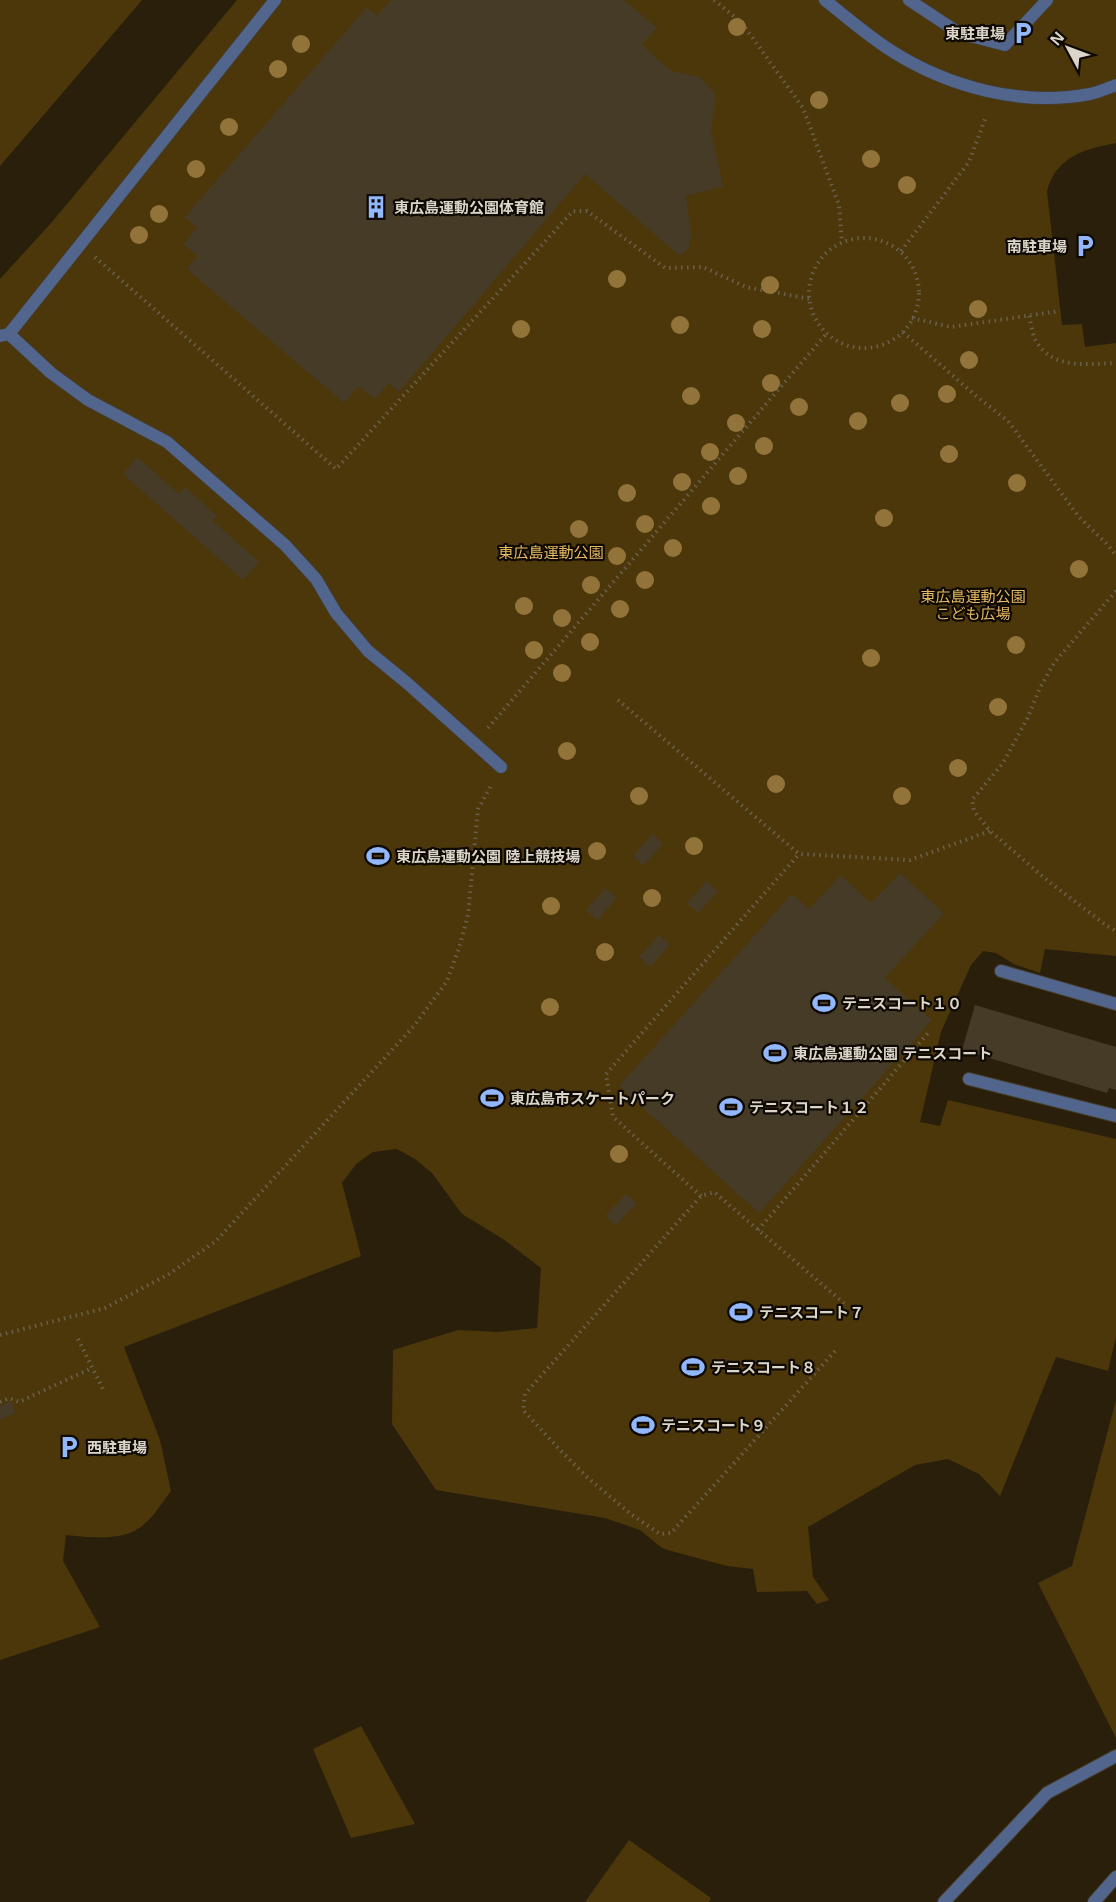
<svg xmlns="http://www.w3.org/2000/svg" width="1116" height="1902" viewBox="0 0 1116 1902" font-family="Arial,'Noto Sans JP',sans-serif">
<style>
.green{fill:#4c370a}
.building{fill:#463b27}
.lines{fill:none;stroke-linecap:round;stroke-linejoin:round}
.service-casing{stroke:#463c29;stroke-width:14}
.minor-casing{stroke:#463c29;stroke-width:14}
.tertiary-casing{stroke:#463c29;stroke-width:14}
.path{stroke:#69604e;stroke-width:4;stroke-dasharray:1.5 4.5;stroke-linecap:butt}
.service{stroke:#52668d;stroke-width:12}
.minor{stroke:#52668d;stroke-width:12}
.tertiary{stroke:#52668d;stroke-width:12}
.tree{fill:#92743b}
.labels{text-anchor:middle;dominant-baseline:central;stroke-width:4.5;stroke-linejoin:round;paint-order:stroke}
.poi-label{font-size:15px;font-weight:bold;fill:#dcd5c9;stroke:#0e0903;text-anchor:start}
.park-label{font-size:15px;fill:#e7ba62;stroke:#0e0903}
</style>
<rect width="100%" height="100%" fill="#291f0b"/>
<g class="green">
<path d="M0,0H142L0,166Z"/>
<path d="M237,0H1116V143C1084,149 1056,157 1047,191L1062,325L1082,324L1085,347L1116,343V956L1045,949L1040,973L1014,964L996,953L983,951L971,965L941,1032L920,1122L940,1126L948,1100L1116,1139V1337L1108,1371L1056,1357L1000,1496L979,1474L948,1459L915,1465L808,1527L813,1577L829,1600L817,1604L807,1591L757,1592L753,1569L727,1566L671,1551L662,1548L640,1530L605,1518L436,1490L392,1424L393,1350L458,1330L497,1332L537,1328L541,1268L503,1239L462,1214L432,1173L415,1159L397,1149L373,1152L356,1164L342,1183L361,1256L124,1347L160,1440L171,1491C161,1504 151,1522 136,1530C118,1541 86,1537 66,1535L63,1561L100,1627L0,1660V279L52,222Z"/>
<path d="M1116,1400V1738L1038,1583L1072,1566Z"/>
<path d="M361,1726L415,1824L351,1838L313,1749Z"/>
<path d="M629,1840L711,1898L709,1902H585Z"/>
</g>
<g class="building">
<path d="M391,0H624L657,28L642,45L671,71L700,77L716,95L711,130L723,186L686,196L691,235L689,248L680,256L585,174L399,392L389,383L375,399L359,386L344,403L187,269L198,256L183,244L197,228L185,217L367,7L377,16Z"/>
<path d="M137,457L179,494L185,487L217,516L213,521L259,562L243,580L123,474Z"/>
<path d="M653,834L663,844L643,866L633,856Z"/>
<path d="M900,873L944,913L885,978L932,1020L759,1213L619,1086L792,894L809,909L841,875L871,903Z"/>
<path d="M707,881L718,891L698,913L687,903Z"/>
<path d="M606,888L617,898L597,920L586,910Z"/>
<path d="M659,935L670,945L650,967L639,957Z"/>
<path d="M975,1005L1116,1047V1090L1109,1088L1107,1093L962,1050Z"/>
<path d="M626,1194L637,1203L616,1225L605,1216Z"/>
<path d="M11,1401L15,1413L0,1420V1406Z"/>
</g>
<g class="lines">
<g class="service-casing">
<g id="service">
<path d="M909,0L959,33L1005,45L1047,0"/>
<path d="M9,334L51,373L88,400L167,442L285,545L316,579L336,613L368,651L407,683L501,767"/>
<path d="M0,336L9,334L275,0"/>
<path d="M1001,971L1116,1004"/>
<path d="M969,1079L1116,1116"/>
</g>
</g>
<g class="minor-casing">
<g id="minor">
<path d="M944,1902L1047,1793L1116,1756"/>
<path d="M1094,1902L1116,1877"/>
</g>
</g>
<g class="tertiary-casing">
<path id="tertiary" d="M825,0C846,17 867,35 890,50C948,87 1021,107 1090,94C1099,92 1108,88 1116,85"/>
</g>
<g class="path">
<path d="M714,0L742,23L803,108L839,205L842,242"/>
<circle cx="864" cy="293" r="55"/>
<path d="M901,251L969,162L985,119"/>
<path d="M95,257L336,469L573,211H587L665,268L703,267L746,287L810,299"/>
<path d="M1029,316C1031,323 1032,332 1035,339C1051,370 1086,364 1116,363"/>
<path d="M912,318L951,327L1060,311"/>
<path d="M903,332L976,396L1008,421L1079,517L1108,545L1116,556"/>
<path d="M1116,591L1054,663L1040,688L1027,719L1003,763L972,800L974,811L990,831L1048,881L1107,926L1116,931"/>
<path d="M618,700L799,854L910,860L990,831"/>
<path d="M488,728L827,333"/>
<path d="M701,1196L613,1117L606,1074L799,854"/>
<path d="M758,1230L928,1033"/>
<path d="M0,1335L105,1308L169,1274L216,1241L414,1026L447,981L459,948L468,915L478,809L492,784"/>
<path d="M78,1339L103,1389"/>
<path d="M835,1351L671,1533L660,1534L632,1515L588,1478L559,1449L523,1410L525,1394L701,1196L714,1192L845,1304"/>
<path d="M0,1402L9,1398L19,1402L92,1368"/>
</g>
<use href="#service" class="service"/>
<use href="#minor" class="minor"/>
<use href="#tertiary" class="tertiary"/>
</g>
<g class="tree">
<circle cx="737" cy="27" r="9"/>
<circle cx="301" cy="44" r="9"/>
<circle cx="278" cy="69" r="9"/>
<circle cx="819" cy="100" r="9"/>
<circle cx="229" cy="127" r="9"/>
<circle cx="871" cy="159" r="9"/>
<circle cx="196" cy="169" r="9"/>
<circle cx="907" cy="185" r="9"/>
<circle cx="159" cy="214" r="9"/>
<circle cx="139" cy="235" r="9"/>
<circle cx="617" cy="279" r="9"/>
<circle cx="770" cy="285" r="9"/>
<circle cx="978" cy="309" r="9"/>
<circle cx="680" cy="325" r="9"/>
<circle cx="521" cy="329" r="9"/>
<circle cx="762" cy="329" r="9"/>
<circle cx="969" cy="360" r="9"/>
<circle cx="771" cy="383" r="9"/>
<circle cx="947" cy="394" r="9"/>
<circle cx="691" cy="396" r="9"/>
<circle cx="900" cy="403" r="9"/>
<circle cx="799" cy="407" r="9"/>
<circle cx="858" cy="421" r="9"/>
<circle cx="736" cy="423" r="9"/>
<circle cx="764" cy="446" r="9"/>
<circle cx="710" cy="452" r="9"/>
<circle cx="949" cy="454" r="9"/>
<circle cx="738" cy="476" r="9"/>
<circle cx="682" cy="482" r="9"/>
<circle cx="1017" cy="483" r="9"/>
<circle cx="627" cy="493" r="9"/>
<circle cx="711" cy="506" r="9"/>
<circle cx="884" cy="518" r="9"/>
<circle cx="645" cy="524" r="9"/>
<circle cx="579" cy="529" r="9"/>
<circle cx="673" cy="548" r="9"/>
<circle cx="617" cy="556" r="9"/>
<circle cx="1079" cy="569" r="9"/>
<circle cx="645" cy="580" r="9"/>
<circle cx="591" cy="585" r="9"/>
<circle cx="524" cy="606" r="9"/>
<circle cx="620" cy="609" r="9"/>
<circle cx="562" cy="618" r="9"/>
<circle cx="590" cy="642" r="9"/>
<circle cx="1016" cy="645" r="9"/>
<circle cx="534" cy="650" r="9"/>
<circle cx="871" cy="658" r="9"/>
<circle cx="562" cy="673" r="9"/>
<circle cx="998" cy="707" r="9"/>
<circle cx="567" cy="751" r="9"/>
<circle cx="958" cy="768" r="9"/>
<circle cx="776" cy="784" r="9"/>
<circle cx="639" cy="796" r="9"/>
<circle cx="902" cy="796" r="9"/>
<circle cx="694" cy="846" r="9"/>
<circle cx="597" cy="851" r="9"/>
<circle cx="652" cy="898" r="9"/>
<circle cx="551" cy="906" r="9"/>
<circle cx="605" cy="952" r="9"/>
<circle cx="550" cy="1007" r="9"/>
<circle cx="619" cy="1154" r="9"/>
</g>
<defs>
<g id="parking-bare" transform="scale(1.8)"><path d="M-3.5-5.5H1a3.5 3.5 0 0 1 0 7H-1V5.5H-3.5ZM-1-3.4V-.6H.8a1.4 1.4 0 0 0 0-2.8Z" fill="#92b7fd" stroke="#0e0903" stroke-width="2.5" paint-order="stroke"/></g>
<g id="building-bare" transform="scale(1.8)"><path d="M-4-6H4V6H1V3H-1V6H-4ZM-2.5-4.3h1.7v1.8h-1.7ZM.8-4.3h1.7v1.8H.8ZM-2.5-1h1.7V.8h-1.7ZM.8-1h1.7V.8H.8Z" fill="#92b7fd" stroke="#0e0903" stroke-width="2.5" paint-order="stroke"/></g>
<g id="stadium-bare" transform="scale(1.8)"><path d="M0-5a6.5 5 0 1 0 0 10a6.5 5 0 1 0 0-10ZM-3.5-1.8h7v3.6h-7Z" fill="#92b7fd" stroke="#0e0903" stroke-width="2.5" paint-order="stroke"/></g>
</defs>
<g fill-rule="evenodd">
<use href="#parking-bare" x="1023" y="33"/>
<use href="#building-bare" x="376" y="207"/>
<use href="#parking-bare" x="1085" y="246"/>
<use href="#stadium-bare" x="378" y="856"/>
<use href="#stadium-bare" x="824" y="1003"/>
<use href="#stadium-bare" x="775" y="1053"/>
<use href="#stadium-bare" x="492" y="1098"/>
<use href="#stadium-bare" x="731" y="1107"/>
<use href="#stadium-bare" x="741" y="1312"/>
<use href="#stadium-bare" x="693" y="1367"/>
<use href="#stadium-bare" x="643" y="1425"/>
<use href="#parking-bare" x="69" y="1447"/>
</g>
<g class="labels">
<g class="poi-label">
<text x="1005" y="33" text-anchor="end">東駐車場</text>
<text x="394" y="207">東広島運動公園体育館</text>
<text x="1067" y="246" text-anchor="end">南駐車場</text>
<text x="396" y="856">東広島運動公園 陸上競技場</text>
<text x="842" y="1003">テニスコート１０</text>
<text x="793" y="1053">東広島運動公園 テニスコート</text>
<text x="510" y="1098">東広島市スケートパーク</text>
<text x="749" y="1107">テニスコート１２</text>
<text x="759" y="1312">テニスコート７</text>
<text x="711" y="1367">テニスコート８</text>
<text x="661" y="1425">テニスコート９</text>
<text x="87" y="1447">西駐車場</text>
</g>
<g class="park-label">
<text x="551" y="552">東広島運動公園</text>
<text x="973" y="596">東広島運動公園<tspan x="973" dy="17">こども広場</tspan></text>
</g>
</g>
<g transform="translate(1068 48) rotate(311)" stroke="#0e0903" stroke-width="4.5" paint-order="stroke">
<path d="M0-4.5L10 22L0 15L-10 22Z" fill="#dcd5c9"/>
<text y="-9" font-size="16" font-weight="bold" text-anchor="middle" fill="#dcd5c9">N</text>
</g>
</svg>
